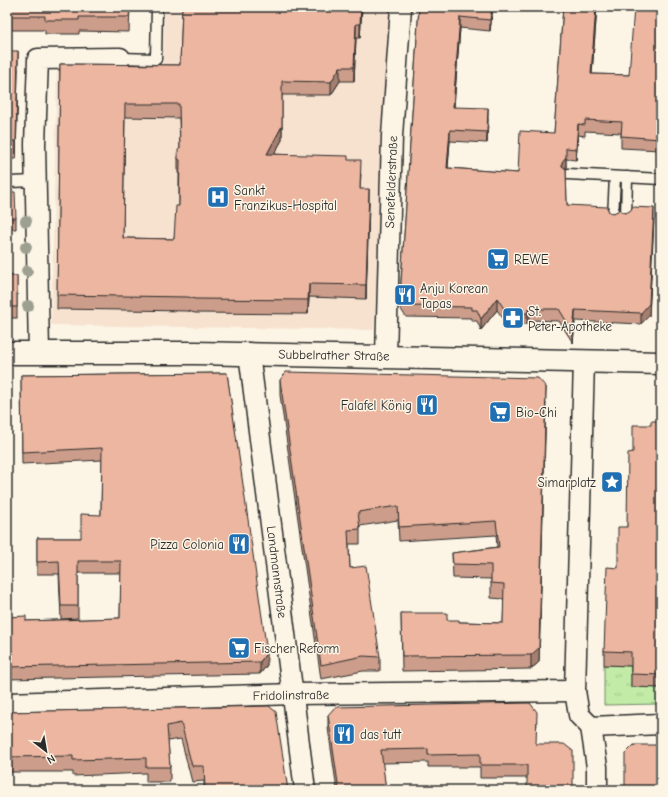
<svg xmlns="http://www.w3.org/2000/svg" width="668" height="797" viewBox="0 0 668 797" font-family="'Comic Neue',sans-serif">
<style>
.built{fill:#f7e2d0}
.park{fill:url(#park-tufts);stroke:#768b68}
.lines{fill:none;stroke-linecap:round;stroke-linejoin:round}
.lane-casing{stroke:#2b2b2b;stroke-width:13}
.street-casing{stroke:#2b2b2b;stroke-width:23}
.secondary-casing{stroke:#2b2b2b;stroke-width:25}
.lane{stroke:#fcf5e5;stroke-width:10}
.street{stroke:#fcf5e5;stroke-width:20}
.secondary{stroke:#fcf5e5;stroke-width:22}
.tree{fill:#9da090}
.wall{fill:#cb9d8a;stroke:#2b2b2b;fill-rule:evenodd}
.shaded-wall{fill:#a57f70;stroke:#2b2b2b}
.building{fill:#ecb6a0;stroke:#2b2b2b;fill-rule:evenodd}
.labels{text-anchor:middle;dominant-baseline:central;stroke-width:3;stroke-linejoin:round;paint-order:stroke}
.street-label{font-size:13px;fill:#2b2b2b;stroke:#fcf5e5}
.poi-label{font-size:13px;fill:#2b2b2b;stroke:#fcf5e5;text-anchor:start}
</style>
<defs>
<pattern id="park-tufts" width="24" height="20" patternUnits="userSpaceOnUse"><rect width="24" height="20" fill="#c1eba6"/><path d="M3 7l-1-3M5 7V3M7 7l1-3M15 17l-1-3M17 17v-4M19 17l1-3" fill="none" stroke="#a6ca8f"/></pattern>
</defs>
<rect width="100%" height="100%" fill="#fcf5e5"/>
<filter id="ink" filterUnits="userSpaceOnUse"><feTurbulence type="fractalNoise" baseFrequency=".025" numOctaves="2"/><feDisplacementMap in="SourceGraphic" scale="8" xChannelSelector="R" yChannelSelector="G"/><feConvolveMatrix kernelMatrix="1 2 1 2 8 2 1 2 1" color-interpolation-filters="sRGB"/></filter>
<g filter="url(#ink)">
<path class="built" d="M165,7H393L374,330L51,325L57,69L163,66Z"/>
<path class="park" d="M604,665L631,666V687L660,688V704L604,705Z"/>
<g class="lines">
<g class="lane-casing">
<g id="lane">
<path d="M120,58L156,59L157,7"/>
<path d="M568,174L661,179"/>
<path d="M10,182L36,181"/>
<path d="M613,218L615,177"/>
<path d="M626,218L627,177"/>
</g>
</g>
<g class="street-casing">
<g id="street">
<path d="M39,353L35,144L38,59L120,58"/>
<path d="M249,353L305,790"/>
<path d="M386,356L392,136L401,7"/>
<path d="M584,361L575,691L579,715L591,727L661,724"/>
<path d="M7,703L293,694L575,691"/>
<path d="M591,727L597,767V790"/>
</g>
</g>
<g class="secondary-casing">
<path id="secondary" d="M7,353H196L661,363"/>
</g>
<use href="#lane" class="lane"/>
<use href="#street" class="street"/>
<use href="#secondary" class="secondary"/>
</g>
<g class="tree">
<circle cx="26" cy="221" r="6"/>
<circle cx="26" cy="247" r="6"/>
<circle cx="27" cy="271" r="6"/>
<circle cx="28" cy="306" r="6"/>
</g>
<g class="wall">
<path d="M7,7H130L129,32L79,31V34H45V30H7Z"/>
<path d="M182,7H362L360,38H356L354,81H340L331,95H282V140L274,154L348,160L361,174L360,189L369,203L366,299L309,297L308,314L195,313L188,311L57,309L60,64L180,65ZM125,117L179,118L180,148L178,159V173L179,174V206L174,239L123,238Z"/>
<path d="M419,7H493L490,31L460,28L454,107L488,119L487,143L450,141L448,168L518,173L554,133L563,7H597L592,74L629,75L661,7V134L660,150L621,148V133L585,131V136L578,135L576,160L566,159V168L567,205L609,212L613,213L622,212L654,219L649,316L641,324L575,321L573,343L559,321L529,320L527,324H507L497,310L481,330L477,321H472V318L406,317L400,308V297Z"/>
<path d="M7,51L18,69L16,159H7Z"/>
<path d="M7,192L16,218V229H7Z"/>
<rect x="7" y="276" width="10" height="42"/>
<path d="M227,373L267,665L260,674L7,679V617L26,621L120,618L121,573H78V618L61,619L59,574H37V538H81L101,515L102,460L22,464L21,375Z"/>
<path d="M280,380L546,402L539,662L531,669L402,671L401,613L459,622L503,623L504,599L491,598V579L453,578L452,553L497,547L496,535L399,541L398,520L360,526V544H349L350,568L380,657V671H363L321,679L280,395Z"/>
<path d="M661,421V688L631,687V666L604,665V651L618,568L627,527L633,452L651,425Z"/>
<path d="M269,706L288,790H204V781L192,782L181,739L168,741L170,767V782H146V773L73,776V772H7V712Z"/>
<path d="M328,715L537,724L527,778H480V767H428V762L382,763L386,790H337L328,728Z"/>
</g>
<g class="shaded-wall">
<path d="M361,7H362L360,38V24Z"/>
<path d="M492,7H493L490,31V20Z"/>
<path d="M596,7H597L591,85V74Z"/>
<path d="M460,17V28L453,118V107Z"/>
<path d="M356,24V38L354,81V67Z"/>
<path d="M18,51V69L16,159V141Z"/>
<path d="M340,67V81L331,95V82Z"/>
<path d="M488,108V119L487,143V132Z"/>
<path d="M578,124V135L576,160V149Z"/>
<path d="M282,126V140L267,167V154Z"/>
<path d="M450,130V141L447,179V168Z"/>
<path d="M566,157V168L562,173V162Z"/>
<path d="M369,189V203L366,299V285Z"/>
<path d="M654,208V219L649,316L641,324V313Z"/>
<path d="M309,284V297L308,314V300Z"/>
<path d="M497,298V310L481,330V319Z"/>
<path d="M529,309V320L527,324V313Z"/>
<path d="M575,310V321L573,343V332Z"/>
<path d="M546,387L539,662L531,669V655Z"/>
<path d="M267,652V665L260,674V662Z"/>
</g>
<g class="building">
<path d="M7,7H130L129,17H79V20H45V16H7Z"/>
<path d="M182,7H361L360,24H356L354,67H340L331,82L282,81V126L267,154L348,156V160H361L360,189H369L366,285L309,284L308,300L195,299L188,297L57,295L60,64L180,65ZM125,104H179L180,148L178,150V159L180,160L179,206H176L174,239L123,238Z"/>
<path d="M419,7H492L490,20L460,17L453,107L488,108L487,132L450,130L447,168L518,173L520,131L554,133L563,7H596L591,74L629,75L634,7H661V123L660,139L621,136L622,122L585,120V125L578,124L576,149L566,148V157L562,162V166L566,169L567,205L607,207L609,212L613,213L618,211L619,207L622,212L626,213L631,210L632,207L654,208L649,304L641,313L575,310L573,332L559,309H529L527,313H507L497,298L481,319L477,310H472V307L406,306L400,297Z"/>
<path d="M7,51H18L16,141H7Z"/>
<path d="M7,192H15L16,218H7Z"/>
<rect x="7" y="276" width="10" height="31"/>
<path d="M286,372L538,378L546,387L539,648L531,655L402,656L401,613H447V620H459V622L503,623L504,584L491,583V565L453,564L452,553L499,547L496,521L399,527L398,506L358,512L360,529L348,530L350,568L366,566L380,657L363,656L321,665L280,380Z"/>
<path d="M227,373L267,652L260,662L7,667V617L26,616V621L120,618L121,561H78V606H61L59,561L37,562V538H81V514L101,515L102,448L22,452L21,375Z"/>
<path d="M651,421H661V675L631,674V652L604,651L607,567L618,568V527H627L628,453L633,452V425H651Z"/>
<path d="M530,703L537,712L536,744H564L573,751V790H527V765H480V754L428,755V749L381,750L386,790H339L328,715L335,707Z"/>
<path d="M269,706L276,712L288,790H205L204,766H192L181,723L167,726L170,767H146V758L73,760V756L7,757V712Z"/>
<path d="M634,745H661V790H625V754Z"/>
</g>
</g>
<defs>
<g id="hospital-square" transform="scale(1.15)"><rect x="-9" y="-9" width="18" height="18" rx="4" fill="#1f6fb2" stroke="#fcf5e5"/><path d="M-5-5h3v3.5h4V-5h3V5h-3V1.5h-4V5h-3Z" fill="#fff"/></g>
<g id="supermarket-square" transform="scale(1.15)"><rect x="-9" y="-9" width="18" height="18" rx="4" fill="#1f6fb2" stroke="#fcf5e5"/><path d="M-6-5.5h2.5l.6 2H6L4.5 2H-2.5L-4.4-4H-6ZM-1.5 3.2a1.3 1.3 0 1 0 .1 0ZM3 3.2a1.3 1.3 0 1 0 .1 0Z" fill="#fff"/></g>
<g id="restaurant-square" transform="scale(1.15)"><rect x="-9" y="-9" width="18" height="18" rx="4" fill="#1f6fb2" stroke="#fcf5e5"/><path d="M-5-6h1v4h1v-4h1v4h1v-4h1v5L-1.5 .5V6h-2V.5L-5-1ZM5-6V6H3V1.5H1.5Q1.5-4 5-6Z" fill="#fff"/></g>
<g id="pharmacy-square" transform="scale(1.15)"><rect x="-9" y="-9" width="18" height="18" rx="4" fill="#1f6fb2" stroke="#fcf5e5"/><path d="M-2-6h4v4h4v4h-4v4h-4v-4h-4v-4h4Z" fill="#fff"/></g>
<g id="sight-square" transform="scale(1.15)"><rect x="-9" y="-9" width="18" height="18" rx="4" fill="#1f6fb2" stroke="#fcf5e5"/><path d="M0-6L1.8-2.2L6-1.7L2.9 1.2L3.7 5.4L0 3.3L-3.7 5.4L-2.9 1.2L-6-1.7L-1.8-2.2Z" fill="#fff"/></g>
</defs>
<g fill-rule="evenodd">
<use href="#hospital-square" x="218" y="197"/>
<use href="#supermarket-square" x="498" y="259"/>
<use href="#restaurant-square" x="405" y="295"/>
<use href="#pharmacy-square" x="513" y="318"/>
<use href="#restaurant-square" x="427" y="405"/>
<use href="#supermarket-square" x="500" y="412"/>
<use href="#sight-square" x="612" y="482"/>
<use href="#restaurant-square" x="239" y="544"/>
<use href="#supermarket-square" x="239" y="648"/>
<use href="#restaurant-square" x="344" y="734"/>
</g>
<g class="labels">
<g class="street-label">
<text transform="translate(391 182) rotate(-88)">Senefelderstraße</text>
<text transform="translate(334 355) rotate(1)">Subbelrather Straße</text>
<text transform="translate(277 572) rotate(83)">Landmannstraße</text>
<text transform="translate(291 695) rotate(-1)">Fridolinstraße</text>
</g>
<g class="poi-label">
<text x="234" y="190">Sankt<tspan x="234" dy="15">Franzikus-Hospital</tspan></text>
<text x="514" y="259">REWE</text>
<text x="420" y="288">Anju Korean<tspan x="420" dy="15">Tapas</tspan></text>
<text x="528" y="311">St.<tspan x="528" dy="15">Peter-Apotheke</tspan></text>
<text x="412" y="405" text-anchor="end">Falafel König</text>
<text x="516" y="412">Bio-Chi</text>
<text x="596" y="482" text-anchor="end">Simarplatz</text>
<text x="224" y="544" text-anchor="end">Pizza Colonia</text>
<text x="254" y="648">Fischer Reform</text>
<text x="360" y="734">das tutt</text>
</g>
</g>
<rect width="668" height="797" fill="none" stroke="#fcf5e5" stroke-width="24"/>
<rect x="12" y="12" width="644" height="773" fill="none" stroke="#2b2b2b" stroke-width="1.5" filter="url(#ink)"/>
<g transform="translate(46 751) rotate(149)" stroke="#fcf5e5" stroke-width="3" paint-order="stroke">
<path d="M0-3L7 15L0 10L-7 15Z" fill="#2b2b2b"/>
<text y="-6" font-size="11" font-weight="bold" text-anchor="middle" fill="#2b2b2b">N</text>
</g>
</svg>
